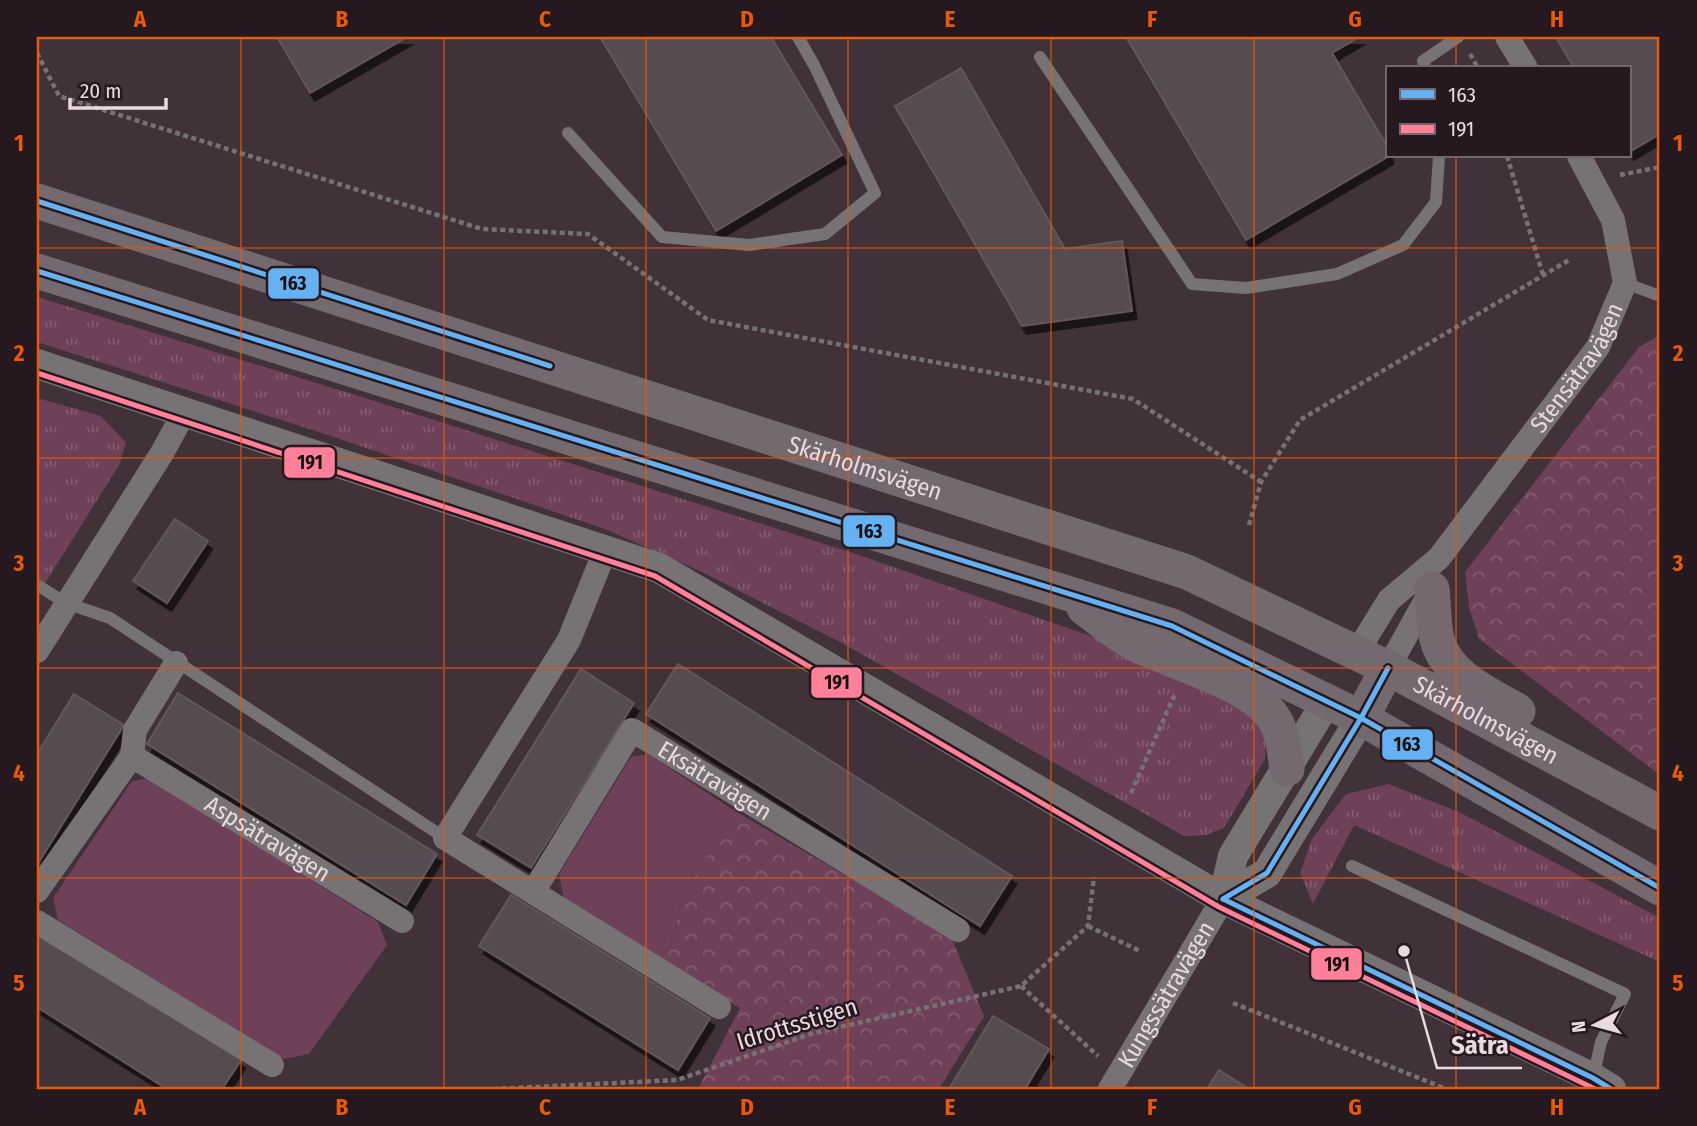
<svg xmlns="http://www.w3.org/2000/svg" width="1697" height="1126" viewBox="0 0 1697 1126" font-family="'Fira Sans Condensed',sans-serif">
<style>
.grass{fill:url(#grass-tufts)}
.forest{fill:url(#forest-crowns)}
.park{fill:#6f4158}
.building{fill:#574b51;stroke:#63565c;stroke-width:2;filter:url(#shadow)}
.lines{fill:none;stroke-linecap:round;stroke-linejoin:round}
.path{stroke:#787174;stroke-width:4.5;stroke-dasharray:5 3.5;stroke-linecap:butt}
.service{stroke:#777274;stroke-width:12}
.minor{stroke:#777274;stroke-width:24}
.tertiary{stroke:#777274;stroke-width:30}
.secondary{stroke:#73696e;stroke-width:35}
.bus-1-casing{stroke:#25191f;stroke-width:10}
.bus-2-casing{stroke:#25191f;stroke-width:10}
.bus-1{stroke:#66b1f2;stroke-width:5}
.bus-2{stroke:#ff8098;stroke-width:5}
.grid{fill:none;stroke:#e8590c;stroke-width:2;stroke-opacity:0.55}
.labels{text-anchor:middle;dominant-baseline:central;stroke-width:5;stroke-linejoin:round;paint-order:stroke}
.street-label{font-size:24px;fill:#ebd9e1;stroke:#25191f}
.leader{fill:none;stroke:#ebd9e1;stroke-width:2.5}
.callout-dot{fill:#ebd9e1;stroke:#25191f;stroke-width:2.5}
.callout-label{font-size:26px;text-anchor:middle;font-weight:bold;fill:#ebd9e1;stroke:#25191f;stroke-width:5;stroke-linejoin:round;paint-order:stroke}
.line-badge{stroke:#25191f;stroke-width:2.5}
.pale-badge-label{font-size:19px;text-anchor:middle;font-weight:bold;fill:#111}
.neatline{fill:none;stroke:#e8590c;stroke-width:2.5}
.grid-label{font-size:23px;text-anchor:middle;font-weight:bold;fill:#e8590c}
</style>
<defs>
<pattern id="grass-tufts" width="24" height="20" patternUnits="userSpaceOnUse" patternTransform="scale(1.75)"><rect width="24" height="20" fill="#6f4158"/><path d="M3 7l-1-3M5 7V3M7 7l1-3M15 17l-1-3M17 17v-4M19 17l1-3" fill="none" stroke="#845c70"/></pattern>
<pattern id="forest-crowns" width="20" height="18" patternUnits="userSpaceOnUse" patternTransform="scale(1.75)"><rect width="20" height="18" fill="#6f4158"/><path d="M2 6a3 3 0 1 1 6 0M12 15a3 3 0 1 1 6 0" fill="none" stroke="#845c70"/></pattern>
<filter id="shadow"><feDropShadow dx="4.5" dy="8" stdDeviation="0" flood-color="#0009"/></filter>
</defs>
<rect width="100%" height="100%" fill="#413239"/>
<g class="grass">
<path d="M37,297L349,393L853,553L1159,660L1249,714L1266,737L1265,759L1224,828L1206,835L1184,836L842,643L700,571L605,529L316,431L37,342Z"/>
<path d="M37,398L101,416L126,443L119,465L37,596Z"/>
<path d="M1388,784L1461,813L1660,918V962L1354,825L1313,904L1300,873L1312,839L1346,794Z"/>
</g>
<g class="forest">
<path d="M1660,335V775L1479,639L1469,607L1465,572L1639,347Z"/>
<path d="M735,811L951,937L984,1016L939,1089H698L740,1008L666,962L684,892Z"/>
</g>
<g class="park">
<path d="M648,754L735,811L684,892L666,962L564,899L559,874L631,757Z"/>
<path d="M150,778L378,922L387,945L309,1054L284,1059L58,920L53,898L132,781Z"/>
</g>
<g class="building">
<path d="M277,37H407L310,93Z"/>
<path d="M600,37H771L842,155L716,231Z"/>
<path d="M1126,37H1359L1332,53L1387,146L1389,156L1246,240Z"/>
<path d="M1556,37H1660V134L1629,152V68H1574Z"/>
<path d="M961,68L1065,249L1122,241L1132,311L1022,326L895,106Z"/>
<path d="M175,519L208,541L167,603L133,581Z"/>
<path d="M678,664L1012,876L980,926L646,714Z"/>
<path d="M581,669L634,703L531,868L477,835Z"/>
<path d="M178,693L437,854L406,905L147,744Z"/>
<path d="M74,694L124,725L37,865V754Z"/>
<path d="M511,895L710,1018L678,1070L479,946Z"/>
<path d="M37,931L241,1060L222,1089H167L37,1007Z"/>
<path d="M993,1016L1049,1049L1025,1089H949Z"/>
<path d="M1219,1070L1249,1089H1207Z"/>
</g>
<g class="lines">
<g class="path">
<path d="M37,53L59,96L482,229L588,234L708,320L1133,399L1261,482"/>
<path d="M1470,54L1478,68"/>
<path d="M1507,156L1543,275"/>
<path d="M1620,175L1660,167"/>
<path d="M1658,221L1660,220"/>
<path d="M1249,525L1261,482L1300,420L1569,260"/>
<path d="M1131,793L1175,694"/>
<path d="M1088,926L1140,951"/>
<path d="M1021,986L1098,1056"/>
<path d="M1233,1003L1446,1089"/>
<path d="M493,1089L677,1080L814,1033L1021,986L1088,926L1094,877"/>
</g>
<g class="service">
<path d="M1040,57L1192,284L1246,288L1337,274L1403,245L1436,202L1439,156"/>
<path d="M1425,68L1423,61L1458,37"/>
<path d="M568,133L662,237L749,245L825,234L875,193L814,65L798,37"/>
<path d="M1625,283L1660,296"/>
<path d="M37,585L66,603L110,618L445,838"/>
<path d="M1352,866L1625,994L1601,1042L1593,1078"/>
</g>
<g class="minor">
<path d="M1507,37L1526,68"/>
<path d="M605,551L569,640L445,838L719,1007"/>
<path d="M37,651L162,453L185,411"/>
<path id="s1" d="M1357,652L1389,600L1439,558L1598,347L1625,283L1613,220L1579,156"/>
<path d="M1388,668L1432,589"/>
<path d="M132,756L135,730L176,663"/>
<path id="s2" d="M37,891L132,756L402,921"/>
<path id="s3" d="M533,892L632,730L958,930"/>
<path d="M37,922L272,1065"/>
<path id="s4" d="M1110,1089L1223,899"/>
</g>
<g class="tertiary">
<path d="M37,364L659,568L1223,899L1593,1078L1611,1089"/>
<path d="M1223,899L1267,873L1361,718"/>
<path d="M1223,899L1233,856L1327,701"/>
</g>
<g class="secondary">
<path id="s5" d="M37,201L1187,572L1388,668L1660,813"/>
<path d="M37,271L1172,626L1361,718L1660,888"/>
<path d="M1432,589C1434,605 1433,623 1437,639C1446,676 1489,694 1518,711"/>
<path d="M1084,608C1101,620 1118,636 1137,645C1174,663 1250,683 1273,717C1284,733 1284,751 1287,769"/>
<path d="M1361,718L1388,668"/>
</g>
<g class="bus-1-casing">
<g id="bus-1">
<path d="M37,201L550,366"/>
<path d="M37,271L1172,626L1361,718L1660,888"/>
<path d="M1223,899L1593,1078L1611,1089"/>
<path d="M1223,899L1267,873L1361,718L1388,668"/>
</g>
</g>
<g class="bus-2-casing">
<path id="bus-2" d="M37,373L655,576L1219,907L1595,1089"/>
</g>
<use href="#bus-1" class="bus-1"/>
<use href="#bus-2" class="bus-2"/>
</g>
<path class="grid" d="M241,37V1089M444,37V1089M646,37V1089M848,37V1089M1051,37V1089M1254,37V1089M1456,37V68M1456,156V1089M37,248H1660M37,458H1660M37,668H1660M37,878H1660"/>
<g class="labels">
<g class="street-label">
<text stroke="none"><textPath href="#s1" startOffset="362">Stensätravägen</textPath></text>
<text stroke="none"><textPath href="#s5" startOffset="870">Skärholmsvägen</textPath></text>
<text stroke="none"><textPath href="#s5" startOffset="1542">Skärholmsvägen</textPath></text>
<text stroke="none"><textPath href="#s3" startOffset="287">Eksätravägen</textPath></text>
<text stroke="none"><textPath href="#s2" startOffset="324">Aspsätravägen</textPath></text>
<text stroke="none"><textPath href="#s4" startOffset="110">Kungssätravägen</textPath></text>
<text transform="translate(797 1024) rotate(-17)">Idrottsstigen</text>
</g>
</g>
<path class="leader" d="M1404 951L1437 1068H1522"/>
<circle class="callout-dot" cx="1404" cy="951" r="7"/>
<g class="callout-label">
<text x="1480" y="1054">Sätra</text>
</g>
<g class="line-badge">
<rect x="267" y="267" width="53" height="33" rx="7" fill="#66b1f2"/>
<rect x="283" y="446" width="53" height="33" rx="7" fill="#ff8098"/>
<rect x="842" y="514" width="54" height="34" rx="7" fill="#66b1f2"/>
<rect x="810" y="666" width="53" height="33" rx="7" fill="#ff8098"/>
<rect x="1381" y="728" width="53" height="33" rx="7" fill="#66b1f2"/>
<rect x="1310" y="947" width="53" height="34" rx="7" fill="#ff8098"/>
</g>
<g class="pale-badge-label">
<text x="293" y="290">163</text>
<text x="310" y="469">191</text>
<text x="869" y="538">163</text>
<text x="837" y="689">191</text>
<text x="1407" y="751">163</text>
<text x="1337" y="971">191</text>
</g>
<rect width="1697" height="1126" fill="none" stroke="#25191f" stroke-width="77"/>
<rect x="1386" y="66" width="245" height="91" fill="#25191f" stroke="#74666d" stroke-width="2"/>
<rect x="1400" y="89" width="35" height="10" fill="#66b1f2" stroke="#74666d" stroke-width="2"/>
<text x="1448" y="102" font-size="21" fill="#ebd9e1">163</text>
<rect x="1400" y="124" width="35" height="10" fill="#ff8098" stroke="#74666d" stroke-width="2"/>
<text x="1448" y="136" font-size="21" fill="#ebd9e1">191</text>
<g transform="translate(1595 1025) rotate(264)" stroke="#25191f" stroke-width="5" paint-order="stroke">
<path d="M0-5L12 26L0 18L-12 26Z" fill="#ebd9e1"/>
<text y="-10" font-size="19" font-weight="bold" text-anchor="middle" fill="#ebd9e1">N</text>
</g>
<path d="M70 98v10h96v-10" fill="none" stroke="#ebd9e1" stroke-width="3.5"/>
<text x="80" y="98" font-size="21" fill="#ebd9e1" stroke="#25191f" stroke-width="5" paint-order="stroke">20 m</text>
<rect x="38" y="38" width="1620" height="1050" class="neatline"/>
<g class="grid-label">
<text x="140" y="27">A</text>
<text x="342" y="27">B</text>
<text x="545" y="27">C</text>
<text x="747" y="27">D</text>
<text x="950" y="27">E</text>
<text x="1152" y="27">F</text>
<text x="1355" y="27">G</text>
<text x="1557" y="27">H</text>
<text x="19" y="151">1</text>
<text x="1678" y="151">1</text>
<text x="19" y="361">2</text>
<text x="1678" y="361">2</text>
<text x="19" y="571">3</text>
<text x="1678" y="571">3</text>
<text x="19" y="781">4</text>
<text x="1678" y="781">4</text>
<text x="19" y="991">5</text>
<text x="1678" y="991">5</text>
<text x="140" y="1115">A</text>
<text x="342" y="1115">B</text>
<text x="545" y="1115">C</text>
<text x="747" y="1115">D</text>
<text x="950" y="1115">E</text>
<text x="1152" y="1115">F</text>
<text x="1355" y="1115">G</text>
<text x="1557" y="1115">H</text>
</g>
</svg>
